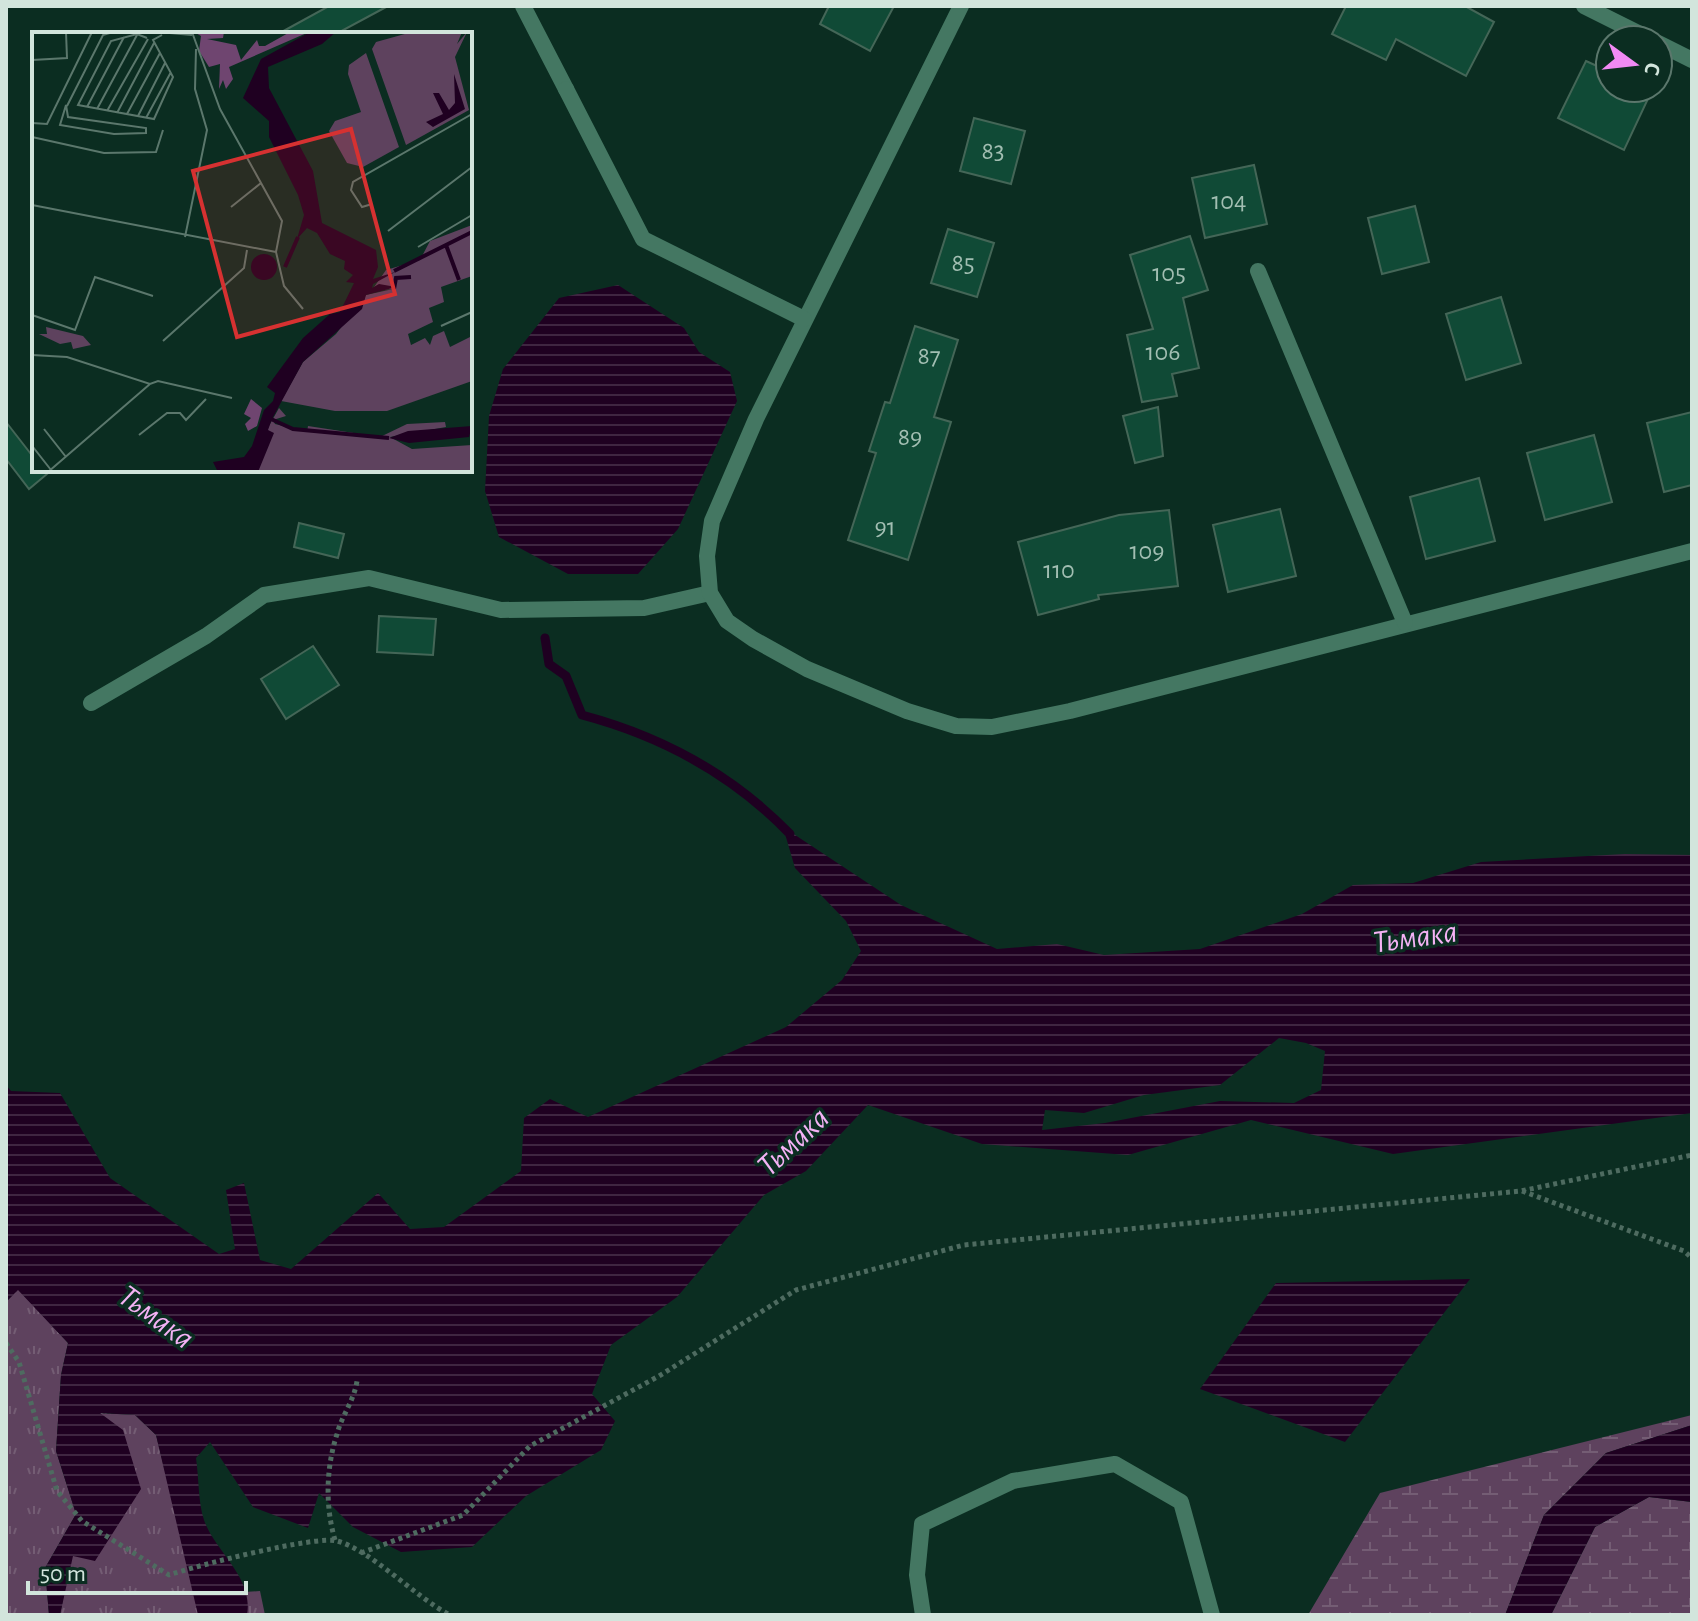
<svg xmlns="http://www.w3.org/2000/svg" width="1698" height="1621" viewBox="0 0 1698 1621" font-family="'Alegreya Sans',sans-serif">
<style>
.grass{fill:url(#grass-tufts)}
.wetland{fill:url(#wetland-marsh)}
.water{fill:url(#water-rules);fill-rule:evenodd}
.lines{fill:none;stroke-linecap:round;stroke-linejoin:round}
.stream{stroke:#1f0021;stroke-width:9}
.building{fill:#104a36;stroke:#446657;stroke-width:2}
.path{stroke:#4e6b60;stroke-width:5;stroke-dasharray:4 4;stroke-linecap:butt}
.lane{stroke:#447762;stroke-width:16}
.street{stroke:#447762;stroke-width:16}
.labels{text-anchor:middle;dominant-baseline:central;stroke-width:7;stroke-linejoin:round;paint-order:stroke}
.number-label{font-size:26px;fill:#a2beb2}
.water-label{font-size:32px;font-style:italic;fill:#f4b2f5;stroke:#0b2d21}
.inset-river{fill:none;stroke:#1f0021;stroke-width:4}
.inset-road{fill:none;stroke:#5b776c;stroke-width:2}
.view{fill:#d63131;fill-opacity:0.15;stroke:#d63131;stroke-width:4}
.inset-edge{fill:none;stroke:#d2e5dc;stroke-width:4}
</style>
<defs>
<pattern id="grass-tufts" width="24" height="20" patternUnits="userSpaceOnUse" patternTransform="scale(2)"><rect width="24" height="20" fill="#5e425e"/><path d="M3 7l-1-3M5 7V3M7 7l1-3M15 17l-1-3M17 17v-4M19 17l1-3" fill="none" stroke="#745d74"/></pattern>
<pattern id="wetland-marsh" width="20" height="14" patternUnits="userSpaceOnUse" patternTransform="scale(2)"><rect width="20" height="14" fill="#5e425e"/><path d="M1 5h8M5 5V1M11 12h8M15 12V8" fill="none" stroke="#745d74"/></pattern>
<pattern id="water-rules" width="6" height="5" patternUnits="userSpaceOnUse" patternTransform="scale(2)"><rect width="6" height="5" fill="#1f0021"/><path d="M0 2.5h6" fill="none" stroke="#3f2541"/></pattern>
</defs>
<rect width="100%" height="100%" fill="#0b2d21"/>
<g class="grass">
<path d="M18,1289L68,1343L61,1375L56,1451L76,1514L45,1568L49,1615H6V1302Z"/>
<path d="M98,1413L135,1415L156,1435L201,1615H60Z"/>
<path d="M260,1591L265,1615H211L213,1594Z"/>
</g>
<g class="wetland">
<path d="M1692,1415V1425L1606,1453L1544,1515L1505,1615H1308L1380,1493Z"/>
<path d="M1649,1497L1692,1502V1615H1551L1595,1527Z"/>
</g>
<g class="water">
<path d="M618,285L684,328L699,352L730,372L737,401L678,529L638,574H568L499,537L485,491L489,416L503,369L559,298Z"/>
<path d="M783,827L901,905L997,949L1057,944L1104,955L1200,949L1302,914L1353,885L1413,883L1481,862L1625,854L1692,855V1113L1393,1154L1251,1120L1128,1155L982,1144L868,1105L806,1171L764,1195L677,1297L611,1345L592,1394L615,1421L601,1450L526,1496L472,1547L401,1552L353,1527L319,1493L308,1528L253,1507L210,1442L196,1458C199,1478 198,1502 204,1520C215,1552 254,1577 247,1615H198L156,1435L135,1415L100,1413L123,1430L141,1489L95,1561L73,1556L60,1615H49L45,1568L76,1514L56,1451L61,1375L68,1343L18,1290L6,1302V1085L11,1091L60,1093L110,1178L219,1254L235,1249L226,1190L244,1183L260,1260L291,1269L378,1193L410,1229L444,1227L521,1171L524,1118L550,1099L588,1117L786,1027L842,980L861,951L846,921L795,868ZM1279,1038L1306,1043L1325,1051L1321,1090L1294,1103L1220,1101L1105,1123L1042,1130L1045,1110L1084,1113L1144,1095L1220,1085Z"/>
<path d="M1470,1279L1345,1442L1200,1389L1276,1283Z"/>
<path d="M1692,1425V1502L1649,1497L1595,1527L1551,1615H1505L1544,1515L1606,1453Z"/>
</g>
<g class="lines">
<path class="stream" d="M545,638L549,664L566,676L582,715C661,736 733,775 790,834"/>
</g>
<g class="building">
<path d="M329,6H388L336,34H278Z"/>
<path d="M829,6H894L870,51L820,24Z"/>
<path d="M1346,6H1465L1494,22L1466,76L1396,39L1386,60L1332,34Z"/>
<path d="M1586,61L1610,72V88H1653L1624,150L1558,118Z"/>
<path d="M974,118L1025,131L1011,184L960,171Z"/>
<path d="M1254,165L1267,224L1205,238L1192,178Z"/>
<path d="M1415,206L1429,262L1382,274L1368,218Z"/>
<path d="M948,229L994,243L977,297L931,283Z"/>
<path d="M1190,236L1208,290L1183,298L1199,368L1172,374L1177,396L1142,402L1127,335L1153,329L1130,255Z"/>
<path d="M1501,297L1521,363L1466,380L1446,314Z"/>
<path d="M915,326L958,340L934,417L951,422L908,560L848,540L876,453L869,451L885,402L890,403Z"/>
<path d="M1158,407L1163,456L1135,463L1123,416Z"/>
<path d="M1692,412V485L1664,492L1647,423Z"/>
<path d="M6,422L34,458V470H43L47,474L29,489L6,459Z"/>
<path d="M1594,435L1612,502L1545,520L1527,453Z"/>
<path d="M1479,478L1495,541L1426,559L1410,497Z"/>
<path d="M1280,509L1296,576L1228,592L1213,525Z"/>
<path d="M1169,510L1178,586L1098,595L1099,599L1038,615L1018,542L1119,515Z"/>
<path d="M299,523L344,534L338,558L294,547Z"/>
<path d="M379,616L436,619L433,655L377,652Z"/>
<path d="M313,646L339,685L286,719L261,679Z"/>
</g>
<g class="lines">
<g class="path">
<path d="M1522,1191L1684,1251L1692,1258"/>
<path d="M6,1343L19,1362L57,1491L82,1521L169,1575C195,1566 316,1535 337,1541C371,1550 415,1597 450,1615"/>
<path d="M335,1540C325,1506 326,1468 337,1434C342,1415 354,1401 357,1381"/>
<path d="M361,1553L463,1515L530,1446L659,1376L796,1290L964,1245L1521,1191L1692,1155"/>
</g>
<g class="lane">
<path d="M523,6L566,89"/>
<path d="M91,703L206,636L264,595L369,578L501,610L644,608L710,593"/>
</g>
<g class="street">
<path d="M961,6L756,419L712,521L707,556L710,593L727,621L753,639L807,669L907,711L956,726L992,727L1070,711L1692,551"/>
<path d="M1584,6L1652,40"/>
<path d="M1658,43L1692,60"/>
<path d="M566,89L643,239L804,319"/>
<path d="M1258,271L1405,623"/>
<path d="M923,1615L917,1575L922,1524L1013,1481L1115,1464L1181,1502L1212,1615"/>
</g>
</g>
<g class="labels">
<g class="number-label">
<text x="993" y="151">83</text>
<text x="1229" y="201">104</text>
<text x="963" y="263">85</text>
<text x="1169" y="273">105</text>
<text x="1163" y="352">106</text>
<text x="929" y="356">87</text>
<text x="910" y="437">89</text>
<text x="885" y="527">91</text>
<text x="1147" y="551">109</text>
<text x="1059" y="570">110</text>
</g>
<g class="water-label">
<text transform="translate(1415 937) rotate(-8)">Тьмака</text>
<text transform="translate(793 1142) rotate(-43)">Тьмака</text>
<text transform="translate(156 1317) rotate(36)">Тьмака</text>
</g>
</g>
<g transform="translate(32 32)">
<rect width="440" height="440" fill="#0b2d21"/>
<path d="M440,193V244L409,255L412,270L397,276L401,290L376,302L379,313L393,306L398,313L401,304L412,299L418,315L440,304V349L355,379H303L249,369L271,330L304,302L334,263L361,257L340,258L354,238L388,228L398,209ZM14,295L51,304L59,313L41,317L39,310L28,312L7,302H15ZM247,376L254,384L241,388L243,392L275,400L276,394L348,405L375,392L413,390L414,395L358,405L380,417L440,413V440H211Z" fill="#5e425e"/>
<path d="M162,0H192L191,6L175,7L204,13L209,28L225,8L227,14H233L258,0H277L197,35L201,47L194,57L191,48L187,57L188,32L177,35L167,19L169,4ZM219,367L230,376L225,394L216,399L213,392L219,386L212,382Z" fill="#6f4570"/>
<path d="M380,0H430L425,12L435,0L423,25L437,78L374,113L340,17L344,10ZM334,21L367,115L331,135L315,131L297,99L303,89L329,80L316,42L317,33Z" fill="#5e425e"/>
<path d="M278,0H304L290,12L236,35L237,56L281,139L290,191L344,218L346,235L341,247L363,240L341,252L340,256L347,252L364,255L334,263L330,277L271,330L240,387L236,398L242,401L226,440H186L181,430L212,425L220,414L232,378L241,369L243,361L235,355L271,306L298,282L308,280L322,251L314,250L321,243L312,237L313,229L298,222L285,201L275,196L265,207L272,183L266,163L237,105V89L211,66L229,27ZM422,42L433,77L401,95L394,90L411,82L401,61H407L417,78L423,71ZM219 235a13 13 0 1 1 26 0a13 13 0 1 1-26 0ZM440,394L437,405L377,411L357,406L376,399Z" fill="#1f0021"/>
<path class="inset-river" d="M414,213L427,248M253,235L266,205M362,239L440,200M362,257L364,246L379,245M239,387L261,397L357,406"/>
<path class="inset-road" d="M126,0L160,3M160,0L188,77L250,189L244,220L252,254L271,277M115,6L105,2L79,9L46,73L122,87L141,45L121,8L130,3M0,28L35,26L34,0M34,73L36,85L114,96V101L82,102L28,93ZM35,74L71,3L81,0M55,75L92,5M65,77L105,3M75,79L116,7M85,81L122,11M95,82L128,21M106,84L133,31M114,86L139,40M0,91L15,92L60,0M0,105L72,121L124,120L131,98M340,172L330,175L319,158L321,150L440,82M0,173L244,220M199,175L229,151M356,199L440,135M153,205L175,98L163,57L164,17M386,215L440,183M0,283L43,298L63,245L121,264M409,294L440,280M131,309L212,236L215,218M0,323L35,325L118,352L126,349L200,366M12,397L34,425M107,403L135,381H148L154,388L174,367M1,415L19,438M16,440L118,352"/>
<path class="view" d="M319,97L363,262L205,305L161,139Z"/>
<rect width="440" height="440" class="inset-edge"/>
</g>
<rect width="1698" height="1621" fill="none" stroke="#d2e5dc" stroke-width="16"/>
<g transform="translate(1634 64) rotate(105)"><circle r="38" fill="#0b2d21" stroke="#5b776c" stroke-width="2"/>
<path d="M0-6L14 30L0 20L-14 30Z" fill="#f18af4"/>
<text y="-12" font-size="22" font-weight="bold" text-anchor="middle" fill="#d2e5dc">С</text>
</g>
<path d="M28 1581v12h218v-12" fill="none" stroke="#d2e5dc" stroke-width="4"/>
<text x="40" y="1581" font-size="24" fill="#d2e5dc" stroke="#0b2d21" stroke-width="6" paint-order="stroke">50 m</text>
</svg>
